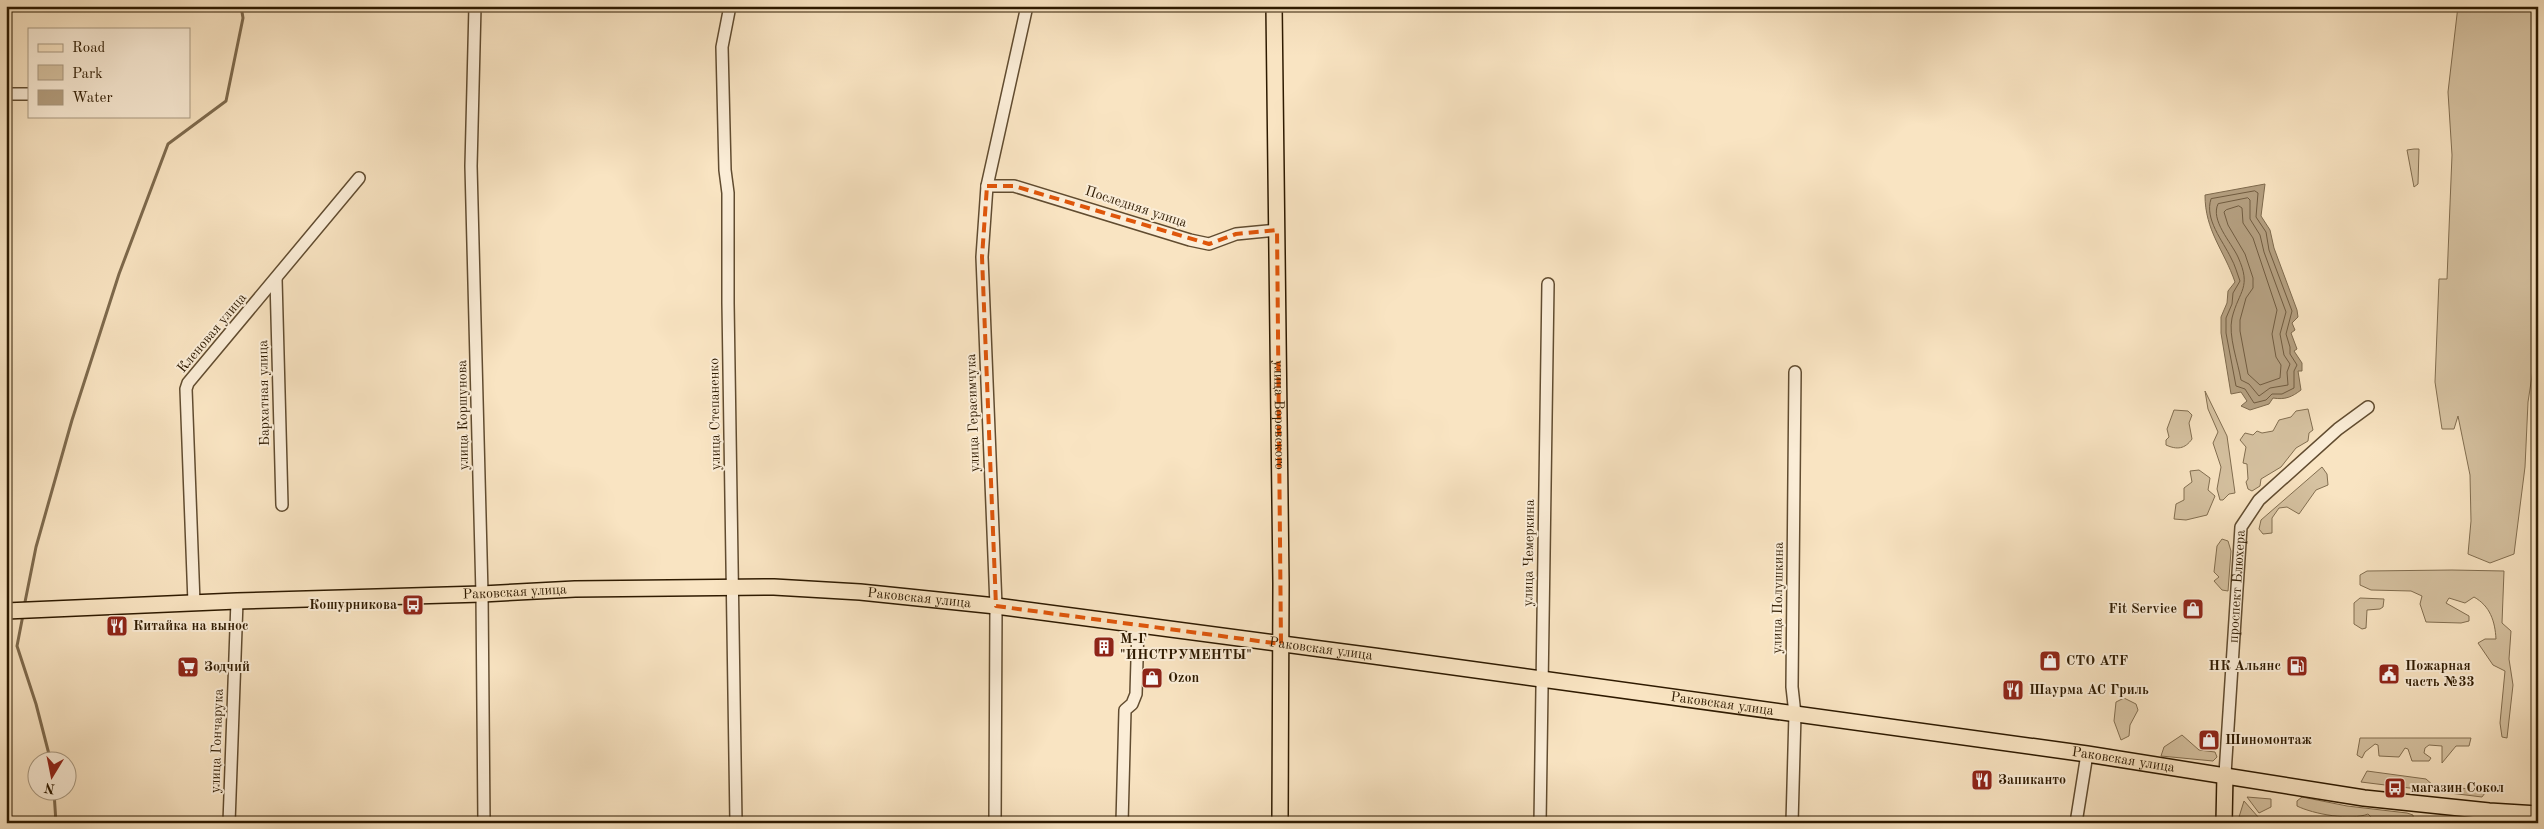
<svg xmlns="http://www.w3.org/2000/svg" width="2544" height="829" viewBox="0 0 2544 829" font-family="'Old Standard TT',serif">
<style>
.green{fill:#d6c2a1;stroke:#826e50}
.water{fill:#b49f80;stroke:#7e6a4d}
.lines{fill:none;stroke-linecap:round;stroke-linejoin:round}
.shore{stroke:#715c40;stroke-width:1}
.stream{stroke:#7e6a4d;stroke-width:3}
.minor-casing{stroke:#614c30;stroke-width:14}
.major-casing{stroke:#2e1a00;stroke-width:18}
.minor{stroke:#fbedd7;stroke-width:11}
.major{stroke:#f9e4c2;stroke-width:15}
.marked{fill:none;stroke:#df560b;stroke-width:4;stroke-dasharray:10 6;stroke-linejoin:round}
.labels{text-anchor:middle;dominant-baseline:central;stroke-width:4;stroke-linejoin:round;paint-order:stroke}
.street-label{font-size:14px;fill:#2e1a00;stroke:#fbedd7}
.poi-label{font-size:14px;font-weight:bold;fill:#2e1a00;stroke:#fbedd7;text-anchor:start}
</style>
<rect width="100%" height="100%" fill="#f9e4c2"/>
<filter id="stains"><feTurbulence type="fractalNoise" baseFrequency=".004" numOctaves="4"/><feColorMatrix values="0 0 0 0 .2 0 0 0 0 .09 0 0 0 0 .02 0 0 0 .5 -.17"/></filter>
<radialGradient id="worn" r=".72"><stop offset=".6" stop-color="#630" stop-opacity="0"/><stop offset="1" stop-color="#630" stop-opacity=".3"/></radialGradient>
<g class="green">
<path d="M2458,6H2538V300L2534,319L2538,337L2528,402L2525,467L2514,554L2490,563L2468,554L2471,521L2470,475L2458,416L2454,429H2442L2435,382L2439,279H2447L2452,155L2448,92Z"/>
<path d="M2414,149H2419L2418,184L2414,187L2407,150Z"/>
<path d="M2205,391L2227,436L2235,493L2229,494L2223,500H2220L2217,489L2221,467L2213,443L2218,432L2208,409Z"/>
<path d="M2308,409L2313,430L2309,433L2308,441L2296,448L2281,467L2261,479L2260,486L2252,491L2248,489L2246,482L2248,479L2247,464L2243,463L2246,447L2240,440L2245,433L2253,435L2257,431L2262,433L2273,431L2279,420L2291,417L2296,411Z"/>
<path d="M2174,410L2188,411L2192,415L2189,423L2192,439C2185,449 2177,450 2166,445V440L2169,437L2167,429Z"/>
<path d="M2322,467L2327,474L2328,485L2316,490L2299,514L2287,507L2279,508L2272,518V533L2263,534L2259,529L2261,520Z"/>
<path d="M2199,470L2210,478L2208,490L2215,496L2207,515L2186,520L2174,519L2176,504L2184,500V488L2192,482L2190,471Z"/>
<path d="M2222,539L2228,541L2231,551L2228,591L2222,590L2214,581L2219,577L2214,572L2217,546Z"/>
<path d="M2452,570L2504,571L2502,623L2511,631L2509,659L2513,685L2507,738L2502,737L2500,723L2505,671L2493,665L2478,643L2485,639H2496C2495,621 2490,606 2474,597L2465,603L2449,598L2446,603L2469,616V621L2461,623L2426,622L2420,604L2422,596L2411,591L2371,590L2360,585V575L2367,571Z"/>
<path d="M2360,598L2384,599L2383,607L2380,609L2367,610L2366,628L2362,629L2354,624V603Z"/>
<path d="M2124,698L2136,704L2138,710L2130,725L2129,736L2121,740L2114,721L2116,702Z"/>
<path d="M2182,735L2199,750L2215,752L2217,757L2213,761L2161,756L2164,747Z"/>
<path d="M2360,738H2471L2469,746H2456L2442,763V746L2429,745L2425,748L2424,753L2431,758L2429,761H2412L2408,749L2405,748L2399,757L2379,756L2378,745L2375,744L2365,752L2362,758L2357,755Z"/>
<path d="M2367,771L2426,779L2434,786L2483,790L2485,793L2482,797L2361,782Z"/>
<path d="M2247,797L2271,799V807L2259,813Z"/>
<path d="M2302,797L2347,806L2407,813L2413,815L2414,823L2374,820L2368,814C2351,821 2313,814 2297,806V801Z"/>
<path d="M2244,801L2259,818L2239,817Z"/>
</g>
<path class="water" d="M2265,184L2261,216L2270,230L2274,248L2297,310L2298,317L2292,323L2295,330L2291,333L2297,349L2294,351L2302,363V371H2298L2301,390C2292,397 2285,400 2273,398L2269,404L2250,410L2241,406L2247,401L2241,392L2231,394L2221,333V317L2227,303L2228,291L2235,282C2224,250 2205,231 2205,195Z"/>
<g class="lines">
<g class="shore">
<path d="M2255,191L2258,193L2256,217L2266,232L2269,250L2292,311L2286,334L2290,347V354L2297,365L2294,371V388L2282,394H2272L2266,400L2254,403L2245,389L2236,386L2226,333V318L2232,304L2233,293L2240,281C2237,273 2235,265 2231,258C2223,241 2204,219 2211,199Z"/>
<path d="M2248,198L2250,200V219L2260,235L2264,252L2286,312L2280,334L2284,355L2290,364L2287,372L2288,385L2270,388L2259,396L2249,384L2241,380C2238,362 2228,336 2232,318C2239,290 2252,288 2238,257C2231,242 2210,220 2218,204Z"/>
<path d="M2239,206L2242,208L2243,223L2253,238L2277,310L2272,334L2276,357L2281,365L2280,378L2260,385L2248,374L2240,331V320L2246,298L2253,288V278L2245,254L2228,225L2224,212L2226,210Z"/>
</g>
<g class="stream">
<path d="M24,607L36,547L72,420L119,274L168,144L226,101L243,18L241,6"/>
<path d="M23,615L17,646L36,704L51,762"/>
<path d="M54,792L56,823"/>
</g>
<g class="minor-casing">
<g id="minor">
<path d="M475,6L471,166L482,594L484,823"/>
<path d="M730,6L722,47L725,170L728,193V303L736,823"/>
<path d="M6,94H29"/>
<path d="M987,186H1014L1190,240L1209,244L1236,234L1277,230"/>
<path d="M276,279L282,505"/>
<path d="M194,603L186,389L188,383L359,178"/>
<path id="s1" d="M2225,774L2241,527L2259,500L2338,429L2368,407"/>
<path d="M229,823L237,601"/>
<path d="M995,823L996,606L982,257L987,186L1027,6"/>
<path d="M1122,823L1125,710L1132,704L1136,694L1138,626"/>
<path d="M1540,823L1548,284"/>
<path d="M1792,823L1795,714L1792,687L1795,372"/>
<path d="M2076,823L2087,754"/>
</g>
</g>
<g class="major-casing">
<g id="major">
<path id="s2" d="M1274,6L1281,583L1280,823"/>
<path id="s3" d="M6,611L237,601L482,594L575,589L774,587L860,592L996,606L1374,656L2087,754L2364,798L2489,811L2538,814"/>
<path d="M2224,823L2225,774"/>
</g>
</g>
<use href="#minor" class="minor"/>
<use href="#major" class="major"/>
</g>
<path class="marked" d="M987,186H1014L1209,244L1236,234L1277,230L1281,644L996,606L982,257Z"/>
<defs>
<g id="bus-square" transform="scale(1.125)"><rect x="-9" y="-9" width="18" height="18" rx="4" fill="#8f2418" stroke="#fbedd7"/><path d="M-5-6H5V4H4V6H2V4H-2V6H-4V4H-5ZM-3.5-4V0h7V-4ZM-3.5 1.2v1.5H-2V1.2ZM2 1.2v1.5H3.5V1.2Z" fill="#fff"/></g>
<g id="shop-square" transform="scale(1.125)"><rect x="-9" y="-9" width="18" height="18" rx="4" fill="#8f2418" stroke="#fbedd7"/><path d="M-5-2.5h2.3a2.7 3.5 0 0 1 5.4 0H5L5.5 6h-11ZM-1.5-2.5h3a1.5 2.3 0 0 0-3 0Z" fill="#fff"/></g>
<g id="restaurant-square" transform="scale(1.125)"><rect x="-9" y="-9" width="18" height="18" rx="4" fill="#8f2418" stroke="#fbedd7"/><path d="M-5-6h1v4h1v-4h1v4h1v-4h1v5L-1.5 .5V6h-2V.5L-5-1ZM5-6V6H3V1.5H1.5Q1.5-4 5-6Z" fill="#fff"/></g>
<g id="building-square" transform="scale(1.125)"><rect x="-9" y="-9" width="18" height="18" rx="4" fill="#8f2418" stroke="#fbedd7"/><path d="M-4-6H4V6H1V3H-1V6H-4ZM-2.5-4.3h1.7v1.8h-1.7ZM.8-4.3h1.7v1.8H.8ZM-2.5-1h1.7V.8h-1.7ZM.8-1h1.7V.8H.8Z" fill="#fff"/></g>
<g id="fuel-square" transform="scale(1.125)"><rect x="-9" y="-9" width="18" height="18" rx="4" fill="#8f2418" stroke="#fbedd7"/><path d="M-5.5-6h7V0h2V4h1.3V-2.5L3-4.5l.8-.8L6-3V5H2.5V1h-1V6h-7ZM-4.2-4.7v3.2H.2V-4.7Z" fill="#fff"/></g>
<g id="supermarket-square" transform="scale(1.125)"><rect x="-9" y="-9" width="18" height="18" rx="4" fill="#8f2418" stroke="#fbedd7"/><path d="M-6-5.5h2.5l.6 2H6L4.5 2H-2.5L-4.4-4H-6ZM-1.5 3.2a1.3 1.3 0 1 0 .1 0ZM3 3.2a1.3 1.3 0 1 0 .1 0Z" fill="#fff"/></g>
<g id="civic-square" transform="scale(1.125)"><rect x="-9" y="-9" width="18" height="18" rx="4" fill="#8f2418" stroke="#fbedd7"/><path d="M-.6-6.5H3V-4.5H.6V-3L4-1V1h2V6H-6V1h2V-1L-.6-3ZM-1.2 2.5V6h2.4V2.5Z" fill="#fff"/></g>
</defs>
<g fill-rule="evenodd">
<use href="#bus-square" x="413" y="605"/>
<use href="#shop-square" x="2193" y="609"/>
<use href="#restaurant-square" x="117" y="626"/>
<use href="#building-square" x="1104" y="647"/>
<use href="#shop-square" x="2050" y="661"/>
<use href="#fuel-square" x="2297" y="666"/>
<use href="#supermarket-square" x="188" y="667"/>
<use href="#civic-square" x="2389" y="674"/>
<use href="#shop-square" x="1152" y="678"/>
<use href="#restaurant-square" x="2013" y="690"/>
<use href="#shop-square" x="2209" y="740"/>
<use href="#restaurant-square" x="1982" y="780"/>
<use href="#bus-square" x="2395" y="788"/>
</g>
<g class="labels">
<g class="street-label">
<text transform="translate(1136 207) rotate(18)">Последняя улица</text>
<text transform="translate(212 333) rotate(-50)">Кленовая улица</text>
<text transform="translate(264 393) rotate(-91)">Бархатная улица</text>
<text transform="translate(973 413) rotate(-92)">улица Герасимчука</text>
<text transform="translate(715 414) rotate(-91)">улица Степаненко</text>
<text stroke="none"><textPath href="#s2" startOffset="409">улица Воровского</textPath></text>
<text transform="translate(463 415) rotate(-91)">улица Коршунова</text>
<text transform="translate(1529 553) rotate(-89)">улица Чемеркина</text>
<text stroke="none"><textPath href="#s1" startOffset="188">проспект Блюхера</textPath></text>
<text stroke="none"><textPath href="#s3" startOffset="509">Раковская улица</textPath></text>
<text stroke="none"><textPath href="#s3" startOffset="914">Раковская улица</textPath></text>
<text transform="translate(1778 598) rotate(-89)">улица Полушкина</text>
<text stroke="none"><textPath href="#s3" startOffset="1319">Раковская улица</textPath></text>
<text stroke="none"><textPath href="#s3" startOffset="1724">Раковская улица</textPath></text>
<text transform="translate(217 741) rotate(-88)">улица Гончарука</text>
<text stroke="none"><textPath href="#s3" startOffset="2129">Раковская улица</textPath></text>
</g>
<g class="poi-label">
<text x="397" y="605" text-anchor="end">Кошурникова</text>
<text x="2177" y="609" text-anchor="end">Fit Service</text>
<text x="133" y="626">Китайка на вынос</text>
<text x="1120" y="639">М-Г<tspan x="1120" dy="16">"ИНСТРУМЕНТЫ"</tspan></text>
<text x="2066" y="661">СТО ATF</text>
<text x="2281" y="666" text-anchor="end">НК Альянс</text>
<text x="2405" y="666">Пожарная<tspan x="2405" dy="16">часть №33</tspan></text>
<text x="204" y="667">Зодчий</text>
<text x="1168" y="678">Ozon</text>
<text x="2029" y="690">Шаурма АС Гриль</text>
<text x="2225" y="740">Шиномонтаж</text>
<text x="1998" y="780">Запиканто</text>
<text x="2411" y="788">магазин Сокол</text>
</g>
</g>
<rect width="2544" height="829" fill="none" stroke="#f9e4c2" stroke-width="25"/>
<rect x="8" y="8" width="2529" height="814" fill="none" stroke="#2e1a00" stroke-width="2.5"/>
<rect x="12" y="12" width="2519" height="804" fill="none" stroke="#2e1a00"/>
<rect x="28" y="28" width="162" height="90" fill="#fbedd7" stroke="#a99981"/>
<rect x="38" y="44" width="25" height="8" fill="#f9e4c2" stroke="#a99981"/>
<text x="72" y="52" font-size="15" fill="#2e1a00">Road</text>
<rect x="38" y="65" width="25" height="15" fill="#d6c2a1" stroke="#a99981"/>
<text x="72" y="78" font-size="15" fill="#2e1a00">Park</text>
<rect x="38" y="90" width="25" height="15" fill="#b49f80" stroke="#a99981"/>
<text x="72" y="102" font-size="15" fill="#2e1a00">Water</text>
<g transform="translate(52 776) rotate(190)"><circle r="24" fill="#fbedd7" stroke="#a99981"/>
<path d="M0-4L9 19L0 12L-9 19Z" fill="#8f2418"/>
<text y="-8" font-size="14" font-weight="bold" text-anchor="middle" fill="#2e1a00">N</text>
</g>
<rect width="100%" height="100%" filter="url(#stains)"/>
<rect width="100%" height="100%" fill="url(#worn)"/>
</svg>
